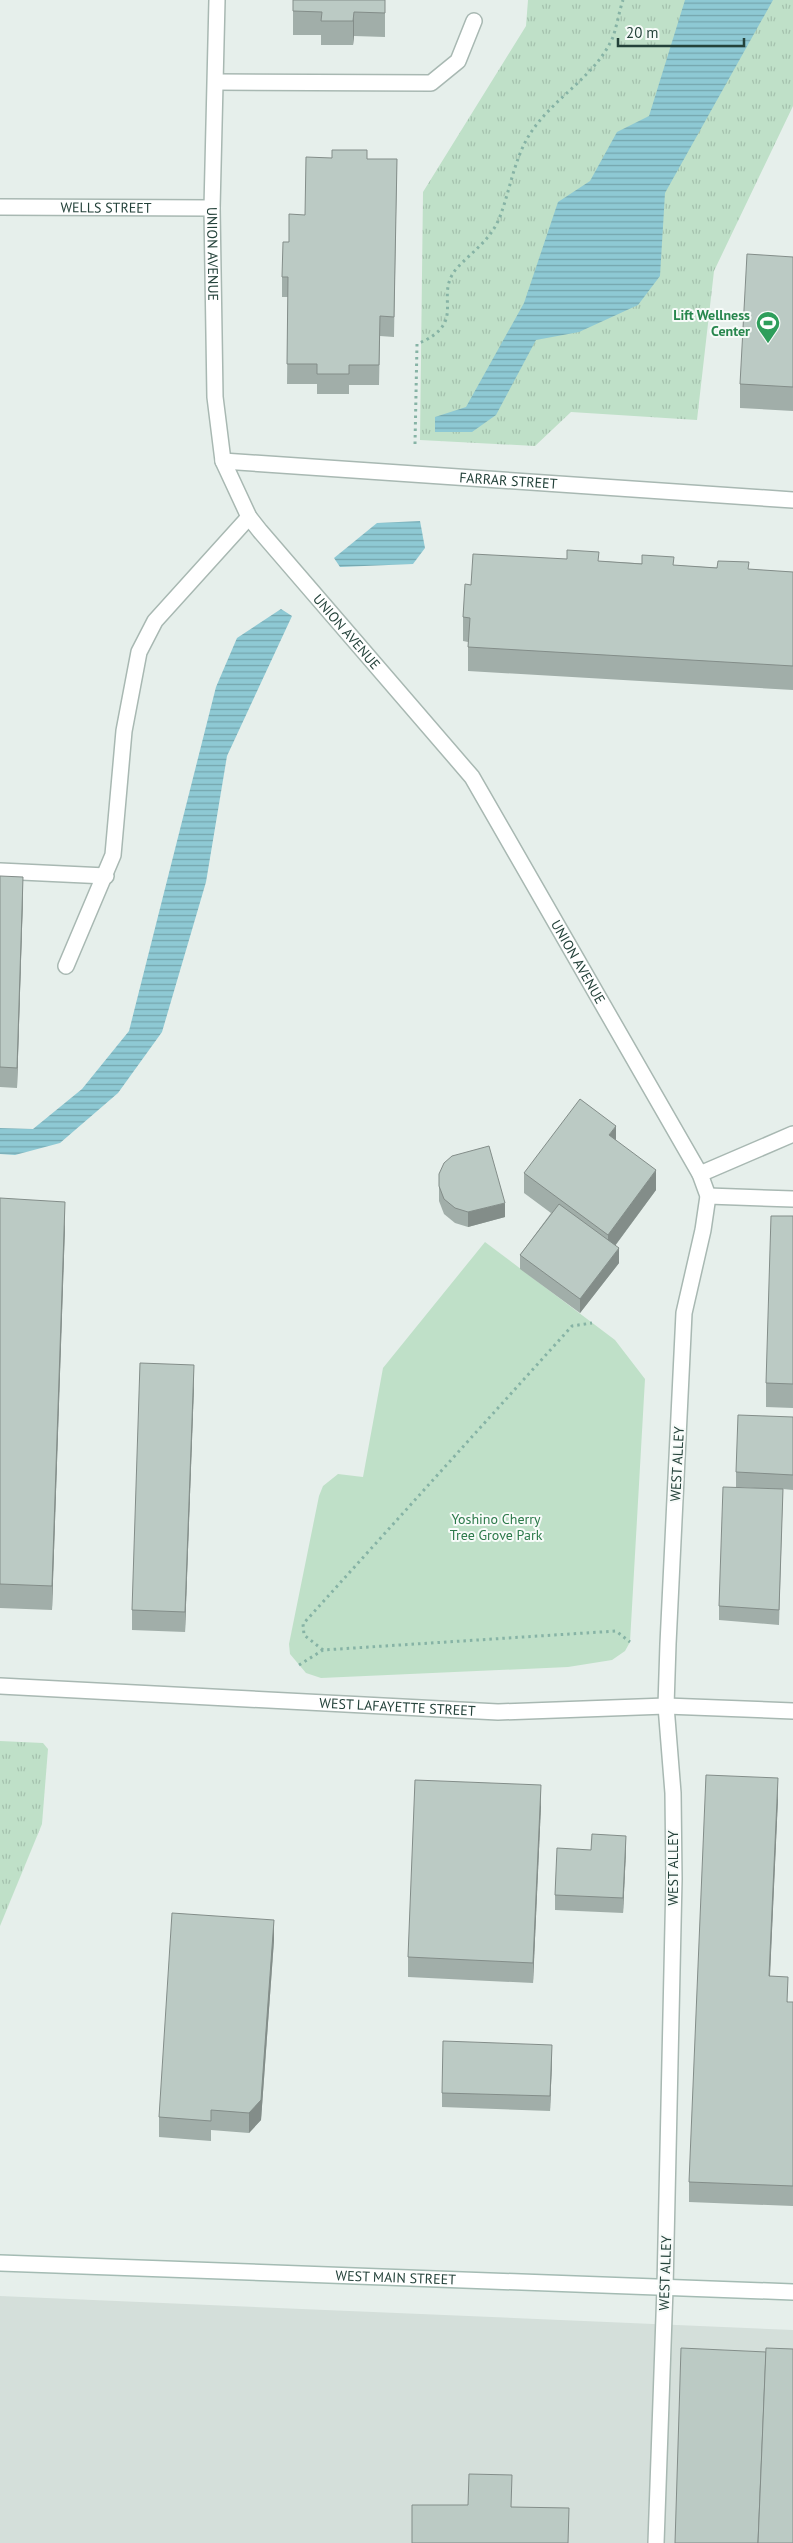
<svg xmlns="http://www.w3.org/2000/svg" width="793" height="2543" viewBox="0 0 793 2543" font-family="'PT Sans',sans-serif">
<style>
.built{fill:#d4dfda}
.grass{fill:url(#grass-tufts)}
.park{fill:#bfe0c8}
.water{fill:url(#water-rules)}
.lines{fill:none;stroke-linecap:round;stroke-linejoin:round}
.lane-casing{stroke:#a8b8b2;stroke-width:18}
.street-casing{stroke:#a8b8b2;stroke-width:18}
.secondary-casing{stroke:#a4bbb3;stroke-width:18}
.path{stroke:#86b3a5;stroke-width:3;stroke-dasharray:2.5 4;stroke-linecap:butt}
.lane{stroke:#fff;stroke-width:15}
.street{stroke:#fff;stroke-width:15}
.secondary{stroke:#fff;stroke-width:15}
.wall{fill:#a1aea9}
.shaded-wall{fill:#838d89}
.building{fill:#bbcac4;stroke:#838d89}
.labels{text-anchor:middle;dominant-baseline:central;stroke-width:4;stroke-linejoin:round;paint-order:stroke}
.street-label{font-size:14px;fill:#24423a;stroke:#f7fbf9}
.leisure-label{font-size:14px;font-weight:bold;fill:#27864d;stroke:#f7fbf9;text-anchor:end}
.park-label{font-size:14px;fill:#2d7a4b;stroke:#f7fbf9}
</style>
<defs>
<pattern id="grass-tufts" width="24" height="20" patternUnits="userSpaceOnUse" patternTransform="scale(1.25)"><rect width="24" height="20" fill="#bfe0c8"/><path d="M3 7l-1-3M5 7V3M7 7l1-3M15 17l-1-3M17 17v-4M19 17l1-3" fill="none" stroke="#a4c1ad"/></pattern>
<pattern id="water-rules" width="6" height="5" patternUnits="userSpaceOnUse" patternTransform="scale(1.25)"><rect width="6" height="5" fill="#8ec9d4"/><path d="M0 2.5h6" fill="none" stroke="#74a5ad"/></pattern>
</defs>
<rect width="100%" height="100%" fill="#e6efeb"/>
<path class="built" d="M0,2296L793,2330V2543H0Z"/>
<g class="grass">
<path d="M528,0H793V106L714,271L697,420L571,412L535,446L420,440L423,192L526,26Z"/>
<path d="M0,1741L43,1743L48,1749L42,1824L0,1926Z"/>
</g>
<path class="park" d="M485,1242L615,1340L645,1379L630,1642L625,1651L612,1660L568,1667L321,1678L306,1673L290,1654L289,1644L319,1496L323,1486L338,1474L363,1477L383,1368Z"/>
<g class="water">
<path d="M685,0H773L665,193L660,276L638,305L579,332L536,340L496,415L472,432H435V417L466,407L524,303L558,202L590,181L617,132L649,116Z"/>
<path d="M420,521L425,548L413,564L340,567L334,558L377,523Z"/>
<path d="M281,609L292,616L227,756L206,882L162,1032L118,1093L60,1143L15,1155L0,1154V1128L33,1129L82,1089L129,1031L216,687L237,638Z"/>
</g>
<g class="lines">
<g class="lane-casing">
<g id="lane">
<path d="M216,82L431,83L458,61L474,21"/>
<path d="M0,871L106,876"/>
<path d="M66,966L113,855L124,731L139,652L155,621L249,517"/>
<path d="M700,1174L793,1134"/>
</g>
</g>
<g class="street-casing">
<g id="street">
<path id="s1" d="M217,0L212,208L215,397L223,461L249,517L260,531L472,777L700,1174L708,1196L703,1230L684,1313L668,1644L666,1706L673,1793L674,1879L665,2288L656,2543"/>
<path id="s2" d="M0,207L212,208"/>
<path id="s3" d="M223,461L793,500"/>
<path d="M708,1196L793,1199"/>
<path id="s4" d="M0,1686L498,1712L666,1706L793,1711"/>
</g>
</g>
<g class="secondary-casing">
<g id="secondary">
<path id="s5" d="M0,2263L793,2292"/>
</g>
</g>
<g class="path">
<path d="M415,444L417,344C470,322 432,297 457,268C472,252 490,240 499,219C511,189 514,155 534,128C557,96 597,74 613,37C617,25 619,12 623,0"/>
<path d="M323,1650L304,1635L303,1624L572,1326L592,1323"/>
<path d="M299,1665L323,1650L616,1631L630,1642"/>
</g>
<use href="#lane" class="lane"/>
<use href="#street" class="street"/>
<use href="#secondary" class="secondary"/>
</g>
<g class="wall">
<path d="M293,0H385V37L354,36L353,45H321V35H293Z"/>
<path d="M367,159H397L394,337L380,336L379,385H349V394H317V384H287L288,297H282V277L289,242Z"/>
<path d="M793,257V411L740,408V384Z"/>
<path d="M599,561L793,572V690L468,671V642L463,641V617L471,585Z"/>
<path d="M0,876L23,897L17,1088L0,1087Z"/>
<path d="M616,1141L656,1190L615,1246L619,1263L580,1313L520,1269V1255L551,1213L524,1193V1173Z"/>
<path d="M439,1186L505,1217L468,1227L455,1223L444,1214L439,1201Z"/>
<path d="M0,1198L65,1226L52,1610L0,1608Z"/>
<path d="M793,1216V1408L766,1407V1383Z"/>
<path d="M194,1385L185,1632L132,1630V1610Z"/>
<path d="M793,1417V1490L783,1489L779,1625L719,1620V1606L775,1489L736,1487V1472Z"/>
<path d="M778,1798L770,1976L788,2002H793V2206L689,2202V2182Z"/>
<path d="M541,1805L533,1983L408,1977V1957Z"/>
<path d="M591,1850H626L623,1913L555,1910V1895Z"/>
<path d="M274,1940L261,2120L249,2133L211,2130V2141L159,2137V2117Z"/>
<path d="M552,2060L550,2111L442,2107V2093Z"/>
</g>
<g class="shaded-wall">
<path d="M354,12V36L353,45V21Z"/>
<path d="M23,877V897L17,1088V1068Z"/>
<path d="M616,1126V1145L609,1135Z"/>
<path d="M656,1170V1190L608,1255V1235Z"/>
<path d="M65,1202V1226L52,1610V1586Z"/>
<path d="M505,1203V1217L468,1227V1212Z"/>
<path d="M619,1248V1263L580,1313V1299Z"/>
<path d="M194,1365V1385L185,1632V1612Z"/>
<path d="M778,1778V1798L769,1996V1976Z"/>
<path d="M541,1785V1805L533,1983V1963Z"/>
<path d="M626,1836V1850L623,1913V1898Z"/>
<path d="M274,1920V1940L261,2120L249,2133V2113Z"/>
<path d="M552,2045V2060L550,2111V2096Z"/>
</g>
<g class="building">
<path d="M293,0H385V13L354,12L353,21H321L322,12L293,11Z"/>
<path d="M332,150H367V159H397L394,317L380,316L379,365H349V374H317V364H287L288,277H282L283,242H289V214L305,215L306,157L332,158Z"/>
<path d="M747,254L793,257V387L740,384Z"/>
<path d="M567,550L599,552L598,561L642,564V555L674,557L673,565L717,568L718,561L749,562L748,569L793,572V666L468,647L470,618L463,617L465,584L471,585L473,554L567,559Z"/>
<path d="M0,876L23,877L17,1068L0,1067Z"/>
<path d="M580,1099L616,1126L609,1135L656,1170L608,1235L524,1173Z"/>
<path d="M489,1146L505,1203L468,1212L455,1208L444,1199L439,1186V1174L444,1163L452,1156Z"/>
<path d="M0,1198L65,1202L52,1586L0,1584Z"/>
<path d="M559,1204L619,1248L580,1299L520,1255Z"/>
<path d="M771,1216H793V1384L766,1383Z"/>
<path d="M140,1363L194,1365L185,1612L132,1610Z"/>
<path d="M738,1415L793,1417V1475L736,1472Z"/>
<path d="M723,1487L783,1489L779,1610L719,1606Z"/>
<path d="M706,1775L778,1778L769,1976L788,1977L787,2002H793V2186L689,2182Z"/>
<path d="M415,1780L541,1785L533,1963L408,1957Z"/>
<path d="M592,1834L626,1836L623,1898L555,1895L557,1848L591,1850Z"/>
<path d="M172,1913L274,1920L261,2100L249,2113L211,2110V2121L159,2117Z"/>
<path d="M443,2041L552,2045L550,2096L442,2093Z"/>
<path d="M681,2348L766,2352L758,2543H675Z"/>
<path d="M766,2348L793,2349V2543H758Z"/>
<path d="M469,2474L512,2475L511,2507L569,2508L568,2543H412V2505H468Z"/>
</g>
<defs>
<g id="stadium-pin" transform="scale(1.25)"><path d="M0 17L-7.5 6A9.5 9.5 0 1 1 7.5 6Z" fill="#2e9e5b" stroke="#f7fbf9"/><path d="M0-5a6.5 5 0 1 0 0 10a6.5 5 0 1 0 0-10ZM-3.5-1.8h7v3.6h-7Z" fill="#fff"/></g>
</defs>
<g fill-rule="evenodd">
<use href="#stadium-pin" x="768" y="323"/>
</g>
<g class="labels">
<g class="street-label">
<text stroke="none"><textPath href="#s2" startOffset="106">WELLS STREET</textPath></text>
<text stroke="none"><textPath href="#s1" startOffset="254">UNION AVENUE</textPath></text>
<text stroke="none"><textPath href="#s3" startOffset="286">FARRAR STREET</textPath></text>
<text stroke="none"><textPath href="#s1" startOffset="674">UNION AVENUE</textPath></text>
<text stroke="none"><textPath href="#s1" startOffset="1079">UNION AVENUE</textPath></text>
<text transform="translate(677 1464) rotate(-87)">WEST ALLEY</text>
<text stroke="none"><textPath href="#s4" startOffset="398">WEST LAFAYETTE STREET</textPath></text>
<text transform="translate(673 1868) rotate(-90)">WEST ALLEY</text>
<text transform="translate(665 2273) rotate(-88)">WEST ALLEY</text>
<text stroke="none"><textPath href="#s5" startOffset="396">WEST MAIN STREET</textPath></text>
</g>
<g class="leisure-label">
<text x="750" y="315">Lift Wellness<tspan x="750" dy="16">Center</tspan></text>
</g>
<g class="park-label">
<text x="496" y="1519">Yoshino Cherry<tspan x="496" dy="16">Tree Grove Park</tspan></text>
</g>
</g>
<path d="M618 38v8h126v-8" fill="none" stroke="#24423a" stroke-width="2.5"/>
<text x="626" y="38" font-size="15" fill="#24423a" stroke="#f7fbf9" stroke-width="4" paint-order="stroke">20 m</text>
</svg>
